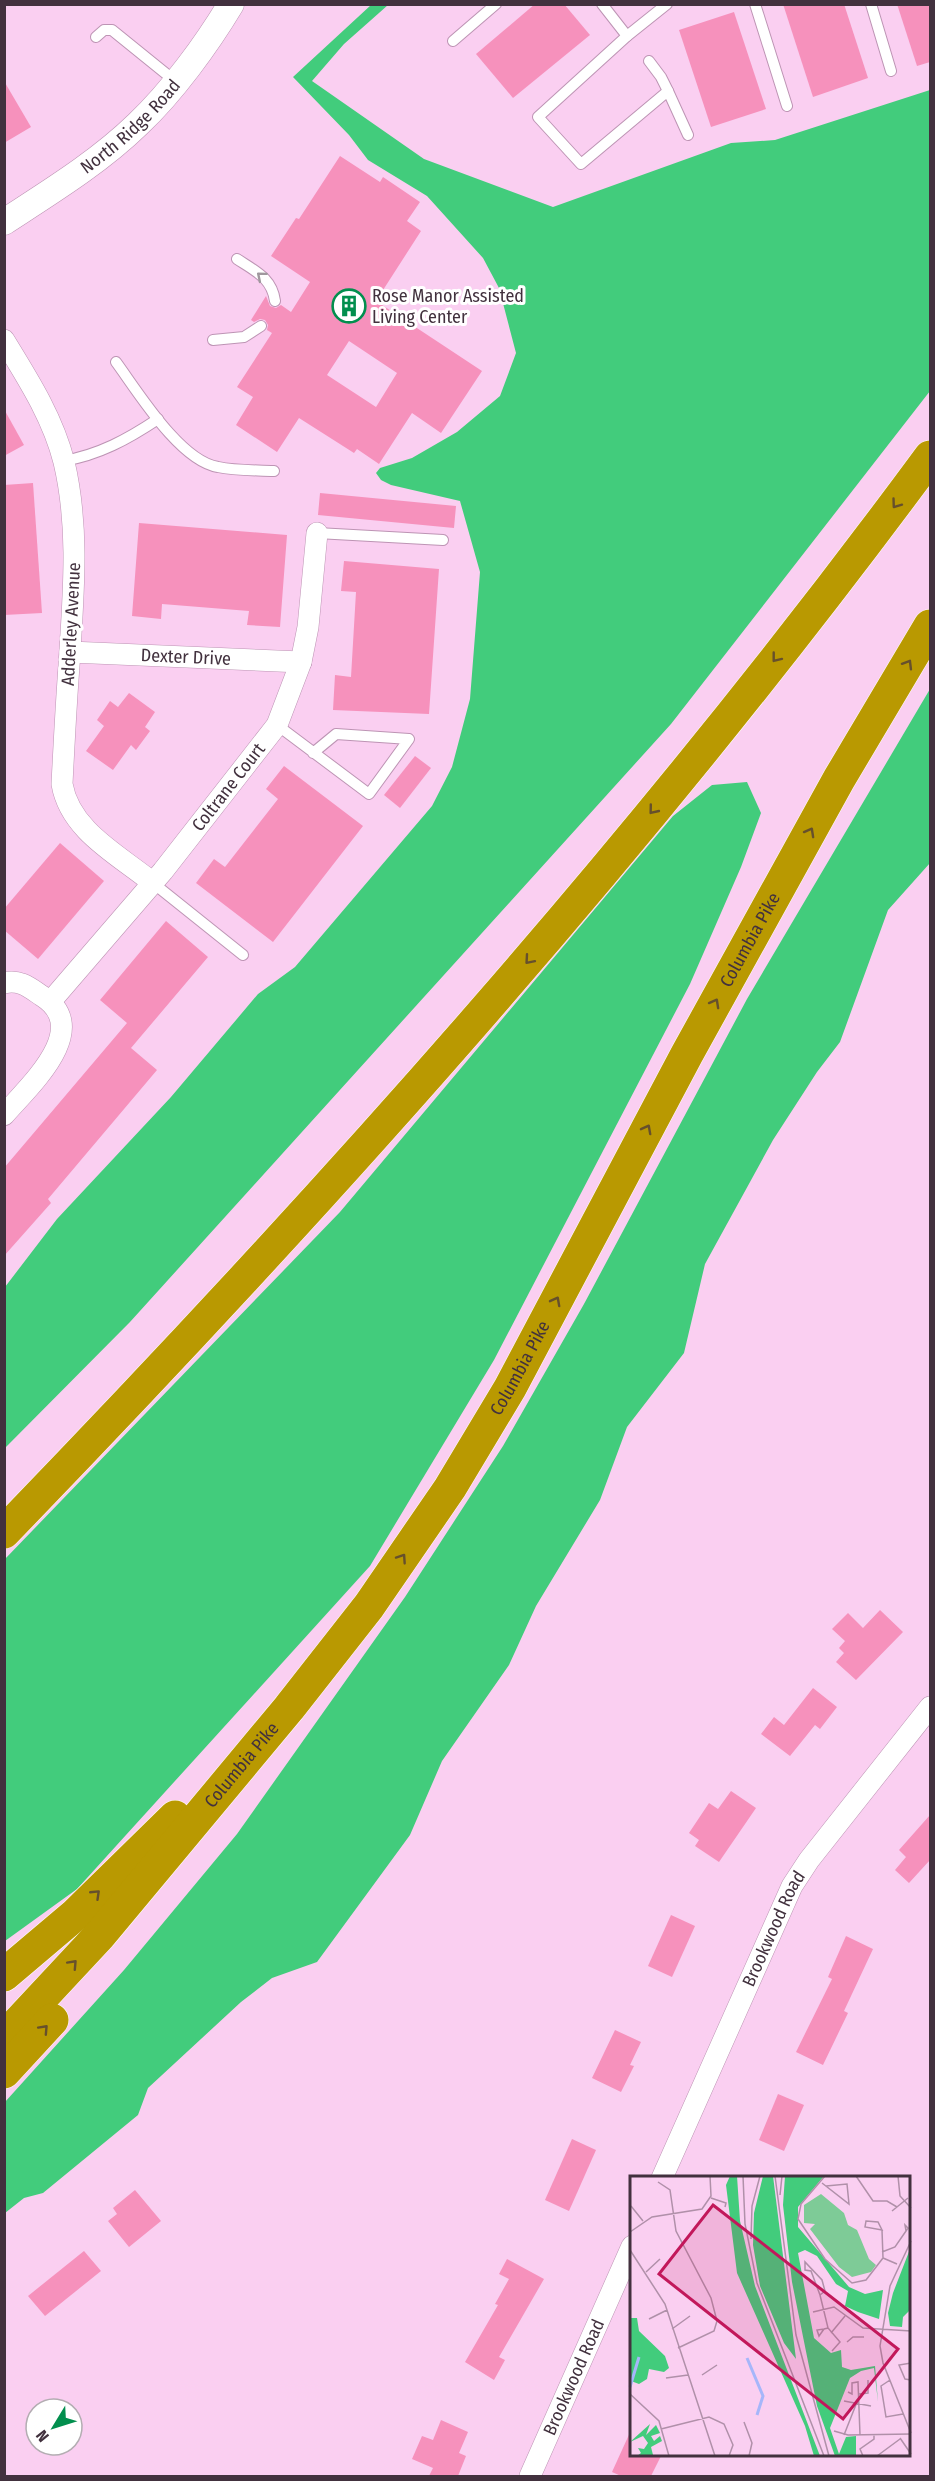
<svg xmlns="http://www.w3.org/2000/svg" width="935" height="2481" viewBox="0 0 935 2481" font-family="'Fira Sans Condensed',sans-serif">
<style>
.forest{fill:#42cc7c}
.building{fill:#f691bc;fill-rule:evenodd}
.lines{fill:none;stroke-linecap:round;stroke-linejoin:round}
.service-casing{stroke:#bd94b4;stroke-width:12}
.minor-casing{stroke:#bd94b4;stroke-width:22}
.tertiary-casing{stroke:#bd94b4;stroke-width:27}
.motorway-casing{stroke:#fff;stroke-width:34}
.service{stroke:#fff;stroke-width:10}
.minor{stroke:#fff;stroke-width:21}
.tertiary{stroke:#fff;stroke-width:26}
.motorway{stroke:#b99901;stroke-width:33}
.oneway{stroke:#a0989e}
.oneway2{stroke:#66502c}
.labels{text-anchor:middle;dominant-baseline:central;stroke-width:6;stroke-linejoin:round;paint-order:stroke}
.street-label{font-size:18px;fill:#42313e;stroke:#fff}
.poi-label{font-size:18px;fill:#42313e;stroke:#fff;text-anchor:start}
.inset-river{fill:none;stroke:#a6b6fa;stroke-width:3}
.inset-road{fill:none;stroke:#b090a9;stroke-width:1.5}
.view{fill:#c2185b;fill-opacity:0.15;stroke:#c2185b;stroke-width:3}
.inset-edge{fill:none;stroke:#42313e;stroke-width:3}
</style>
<rect width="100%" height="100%" fill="#facff1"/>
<g class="forest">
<path d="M371,5H388L344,44L312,81L424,159L553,207L731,143L775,140L930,90V391L671,724L130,1322L5,1448V1287L57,1219L171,1097L258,994L295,967L432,806L452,767L470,699L480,572L460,501L391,485L381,480L376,473L380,468L412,458L457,432L500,396L516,353L499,288L483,258L427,196L368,160L349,135L293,77Z"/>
<path d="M930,689V863L888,910L840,1042L817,1072L773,1140L705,1264L684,1353L627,1427L600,1500L536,1606L509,1665L442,1761L410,1835L317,1962L272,1978L241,2002L148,2088L138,2115L43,2193L24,2198L5,2213V2102L124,1970L237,1834L405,1597L503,1446L584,1304L747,999Z"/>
<path d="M747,782L761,813L741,867L690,984L494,1360L370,1566L77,1889L5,1941V1559L340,1212L673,816L712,785Z"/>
</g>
<g class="building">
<path d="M535,4H564L590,35L513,98L476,54Z"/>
<path d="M783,4H844L868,78L813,97Z"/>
<path d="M897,4H930V62L917,66Z"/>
<path d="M734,12L766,109L711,127L679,30Z"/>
<path d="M4,81L31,127L4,143Z"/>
<path d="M340,156L380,182L383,177L420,202L407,221L421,231L376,301L482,371L441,433L412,413L379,464L357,449L354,453L299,418L277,452L236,425L253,397L237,387L272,333L267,330L268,325L265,320L260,319L254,322L251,320L266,296L270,306L276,308L281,305L291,312L310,282L271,256L296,218L299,219ZM349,341L397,373L376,407L327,375Z"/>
<path d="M4,409L24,445L4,456Z"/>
<path d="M33,483L42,613L4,615V485Z"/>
<path d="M320,493L456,506L454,528L318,515Z"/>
<path d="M139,523L287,535L280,627L247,625L249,611L162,604L161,619L132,616Z"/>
<path d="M344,561L439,569L429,714L333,710L335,675L351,677L356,592L341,591Z"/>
<path d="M129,693L155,712L145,727L150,731L136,750L131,745L113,770L86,751L104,726L97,720L110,701L118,707Z"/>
<path d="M415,756L431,768L400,808L384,795Z"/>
<path d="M284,766L363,826L273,942L196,883L214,859L225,867L278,799L266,789Z"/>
<path d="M60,843L104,881L38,959L4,930V909Z"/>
<path d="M166,921L208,957L131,1048L157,1070L48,1199L51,1203L4,1256V1168L127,1023L100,1000Z"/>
<path d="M880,1610L903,1632L856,1680L836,1662L844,1653L839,1648L845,1641L832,1629L848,1613L863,1628Z"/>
<path d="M813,1688L837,1707L820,1729L815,1725L790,1756L761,1734L774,1717L784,1725Z"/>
<path d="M731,1791L756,1808L719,1862L695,1846L699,1840L689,1833L709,1803L718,1809Z"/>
<path d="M930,1815V1860L909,1883L895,1870L906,1857L899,1850Z"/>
<path d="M671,1915L695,1926L672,1977L648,1966Z"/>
<path d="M846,1936L873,1949L844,2011L848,2013L823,2065L796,2052L832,1979L828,1977Z"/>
<path d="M615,2030L641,2042L630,2065L634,2066L621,2092L592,2078Z"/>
<path d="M778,2094L804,2105L784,2151L759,2140Z"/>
<path d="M572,2139L596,2150L569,2211L545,2200Z"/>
<path d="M135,2190L161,2221L129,2247L108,2221L117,2214L113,2208Z"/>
<path d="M84,2251L101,2271L45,2316L28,2296Z"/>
<path d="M507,2259L544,2279L499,2357L505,2360L494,2380L465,2362L498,2305L495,2304L509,2279L499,2274Z"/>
<path d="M441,2420L468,2432L459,2453L466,2456L458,2476H429L433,2468L412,2459L422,2436L433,2440Z"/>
<path d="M632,2428V2456H661L651,2476H621L612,2472Z"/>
</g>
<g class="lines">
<g class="service-casing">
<g id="service">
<path d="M602,4L627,36"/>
<path d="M667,4L627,36L538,117L581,164L668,91L688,135"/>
<path d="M755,4L787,106"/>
<path d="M871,4L891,71"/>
<path d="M96,37L104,30H112L175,81"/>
<path d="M453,41L496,4"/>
<path d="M649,61L661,77L668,91"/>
<path d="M237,259C255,271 272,278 275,301"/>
<path d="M213,340L244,337L261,326"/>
<path d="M116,362C138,392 180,461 218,467C236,471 256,470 274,471"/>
<path d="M63,461C99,455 128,439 158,419"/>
<path d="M317,533L443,540"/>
<path d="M277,725L369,794L409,739L336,734L313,753"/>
<path d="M153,883L243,955"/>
</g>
</g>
<g class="minor-casing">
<g id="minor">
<path d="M4,340C28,379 53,418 64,462C80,530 73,598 69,666C66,705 64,745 62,784C70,831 119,855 153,883"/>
<path id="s1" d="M70,652L301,662"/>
<path d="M4,983C20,979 30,988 42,996C94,1029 28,1087 4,1115"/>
<path id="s2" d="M51,1001L163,871L277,725L301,662L308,627L317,533"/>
<path id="s3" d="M662,2178L792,1886L809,1860L930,1707"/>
<path id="s4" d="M530,2476L632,2246"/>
</g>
</g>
<g class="tertiary-casing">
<g id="tertiary">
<path id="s5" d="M4,222C50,192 99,162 138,124C172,92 207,44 231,4"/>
</g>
</g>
<g class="motorway-casing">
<g id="motorway">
<path d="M4,1532C333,1192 649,838 930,457"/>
<path d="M4,1975L76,1914L175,1817"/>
<path id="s6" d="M4,2038L100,1935L289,1708L369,1606L450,1488L510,1388L687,1054L839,779L930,626"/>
<path d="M4,2072L52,2020"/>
</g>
</g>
<use href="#service" class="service"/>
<use href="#minor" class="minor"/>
<use href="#tertiary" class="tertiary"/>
<use href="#motorway" class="motorway"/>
</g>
<defs><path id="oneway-chevron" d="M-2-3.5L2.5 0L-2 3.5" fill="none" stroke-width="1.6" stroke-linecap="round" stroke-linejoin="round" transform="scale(1.5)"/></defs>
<use class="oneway" href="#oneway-chevron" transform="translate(261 276) rotate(-140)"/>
<g class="oneway2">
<use href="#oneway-chevron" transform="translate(896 504) rotate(126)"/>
<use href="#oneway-chevron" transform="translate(776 658) rotate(128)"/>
<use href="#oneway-chevron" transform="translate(908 664) rotate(-59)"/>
<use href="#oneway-chevron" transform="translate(653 810) rotate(129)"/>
<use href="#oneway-chevron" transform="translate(810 832) rotate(-61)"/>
<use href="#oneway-chevron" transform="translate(529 960) rotate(131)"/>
<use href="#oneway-chevron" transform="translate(715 1003) rotate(-61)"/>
<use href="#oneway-chevron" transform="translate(647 1129) rotate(-62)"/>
<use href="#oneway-chevron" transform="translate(556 1301) rotate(-62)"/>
<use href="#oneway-chevron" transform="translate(402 1558) rotate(-56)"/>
<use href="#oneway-chevron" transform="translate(96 1894) rotate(-44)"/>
<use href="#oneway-chevron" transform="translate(73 1964) rotate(-47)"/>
<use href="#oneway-chevron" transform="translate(44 2029) rotate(-47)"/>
</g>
<defs>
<g id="building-ring" transform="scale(1.725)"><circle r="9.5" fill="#fff" stroke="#028f4e" stroke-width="1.5"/><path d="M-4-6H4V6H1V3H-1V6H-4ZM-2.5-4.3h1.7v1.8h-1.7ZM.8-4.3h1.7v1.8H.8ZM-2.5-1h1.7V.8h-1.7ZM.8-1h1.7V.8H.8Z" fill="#028f4e"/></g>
</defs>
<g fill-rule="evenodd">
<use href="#building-ring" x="349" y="306"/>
</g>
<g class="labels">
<g class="street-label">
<text stroke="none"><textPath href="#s5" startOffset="159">North Ridge Road</textPath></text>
<text transform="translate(71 624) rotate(-87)">Adderley Avenue</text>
<text stroke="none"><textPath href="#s1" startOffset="116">Dexter Drive</textPath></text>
<text stroke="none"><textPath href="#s2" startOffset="278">Coltrane Court</textPath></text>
<text stroke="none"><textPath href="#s6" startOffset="1334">Columbia Pike</textPath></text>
<text stroke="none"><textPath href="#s6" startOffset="848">Columbia Pike</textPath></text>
<text stroke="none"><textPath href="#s6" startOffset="362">Columbia Pike</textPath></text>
<text stroke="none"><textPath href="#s3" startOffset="273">Brookwood Road</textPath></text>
<text stroke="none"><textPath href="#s4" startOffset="108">Brookwood Road</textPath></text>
</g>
<g class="poi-label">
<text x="372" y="296">Rose Manor Assisted<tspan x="372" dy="21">Living Center</tspan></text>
</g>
</g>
<g transform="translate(630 2176)">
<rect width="280" height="280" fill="#facff1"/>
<path d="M191,18L214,37L218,49L227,54L239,83L246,89L241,96L222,101L209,91L180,53L185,48L174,47V29Z" fill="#7ecb97"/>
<path d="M100,0H107L110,45L125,110L190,280H184L175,250L107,97L96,9ZM133,0H143L166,183L154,167L130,110L123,69L124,37ZM155,0H194L168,31V51L219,111L235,118L253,114L249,143L228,136L215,130L218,115L206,108L187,80L175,74L168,77L184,162L201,177L211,174L212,191L221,194L245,190L248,226L244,192L231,195L220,202L200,252L209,278L216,261L226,260V280H205L187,230L162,106L153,29ZM280,73V134L273,141L272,151L260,150L258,137L263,117ZM1,142H7L9,155L35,180L39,192L34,196L19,193L17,203L9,208L1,205ZM20,248L16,259L26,249L30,257L21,260L24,265L30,260L32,265L21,271L23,279L7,280L11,277L8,272L14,273L18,267L13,260L0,266Z" fill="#42cc7c"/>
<path class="inset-river" d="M117,182L133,220L127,239M0,211L9,181"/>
<path class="inset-road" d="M113,0L115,48L127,107L194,280M145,0L166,159L199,280M195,0L171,28L168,43L195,83L222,107L236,104L253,82L267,88M226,0L243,25H257L267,31M268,0L270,20L281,32M28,6L40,14L46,55L81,122L87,145L84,155L48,172M192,7L219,28L217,8L196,10M150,19L152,0M81,22L96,27L95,31M1,30L13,45M262,35L278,22M236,45L248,46L252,54L235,51ZM252,54L253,82M0,56L22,41L72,33L81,20L80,0M121,63L122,30L130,0M281,65L260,110L250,170L253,187L281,257M0,74L35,128L85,280M252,76L265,71L276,55L278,52L275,49L276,55M16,96L30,83M190,119L195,115L192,104L175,86V94L181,95L190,119L198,152L210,166L202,175M183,136L204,131L233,152L281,155M19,143L37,134M42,153L60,140M194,153L189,160L187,154L194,153L198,152M201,157L215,140M217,166L223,161H234M281,187L269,189L275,203L281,204M72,199L87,189M36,202L58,199M260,204L251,210L256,241L273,238M218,216L222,218V207L228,206L230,259M0,218L29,245L39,280M229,218L238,217V204M214,225L241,230M114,246L122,267L119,280M31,253L79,241L94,248L103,269L99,280M204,255L218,259L281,258M214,259L227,226M270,262L281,278M233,280L230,273L244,263V258M247,280L270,263"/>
<path class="view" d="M83,29L268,173L213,243L29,98Z"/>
<rect width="280" height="280" class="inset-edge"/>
</g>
<rect width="935" height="2481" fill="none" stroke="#42313e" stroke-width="12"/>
<g transform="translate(54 2427) rotate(232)"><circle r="28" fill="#ffffff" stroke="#b3adb2" stroke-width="1.5"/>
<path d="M0-4.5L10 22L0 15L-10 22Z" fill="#028f4e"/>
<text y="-9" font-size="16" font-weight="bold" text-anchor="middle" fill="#42313e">N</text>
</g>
</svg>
